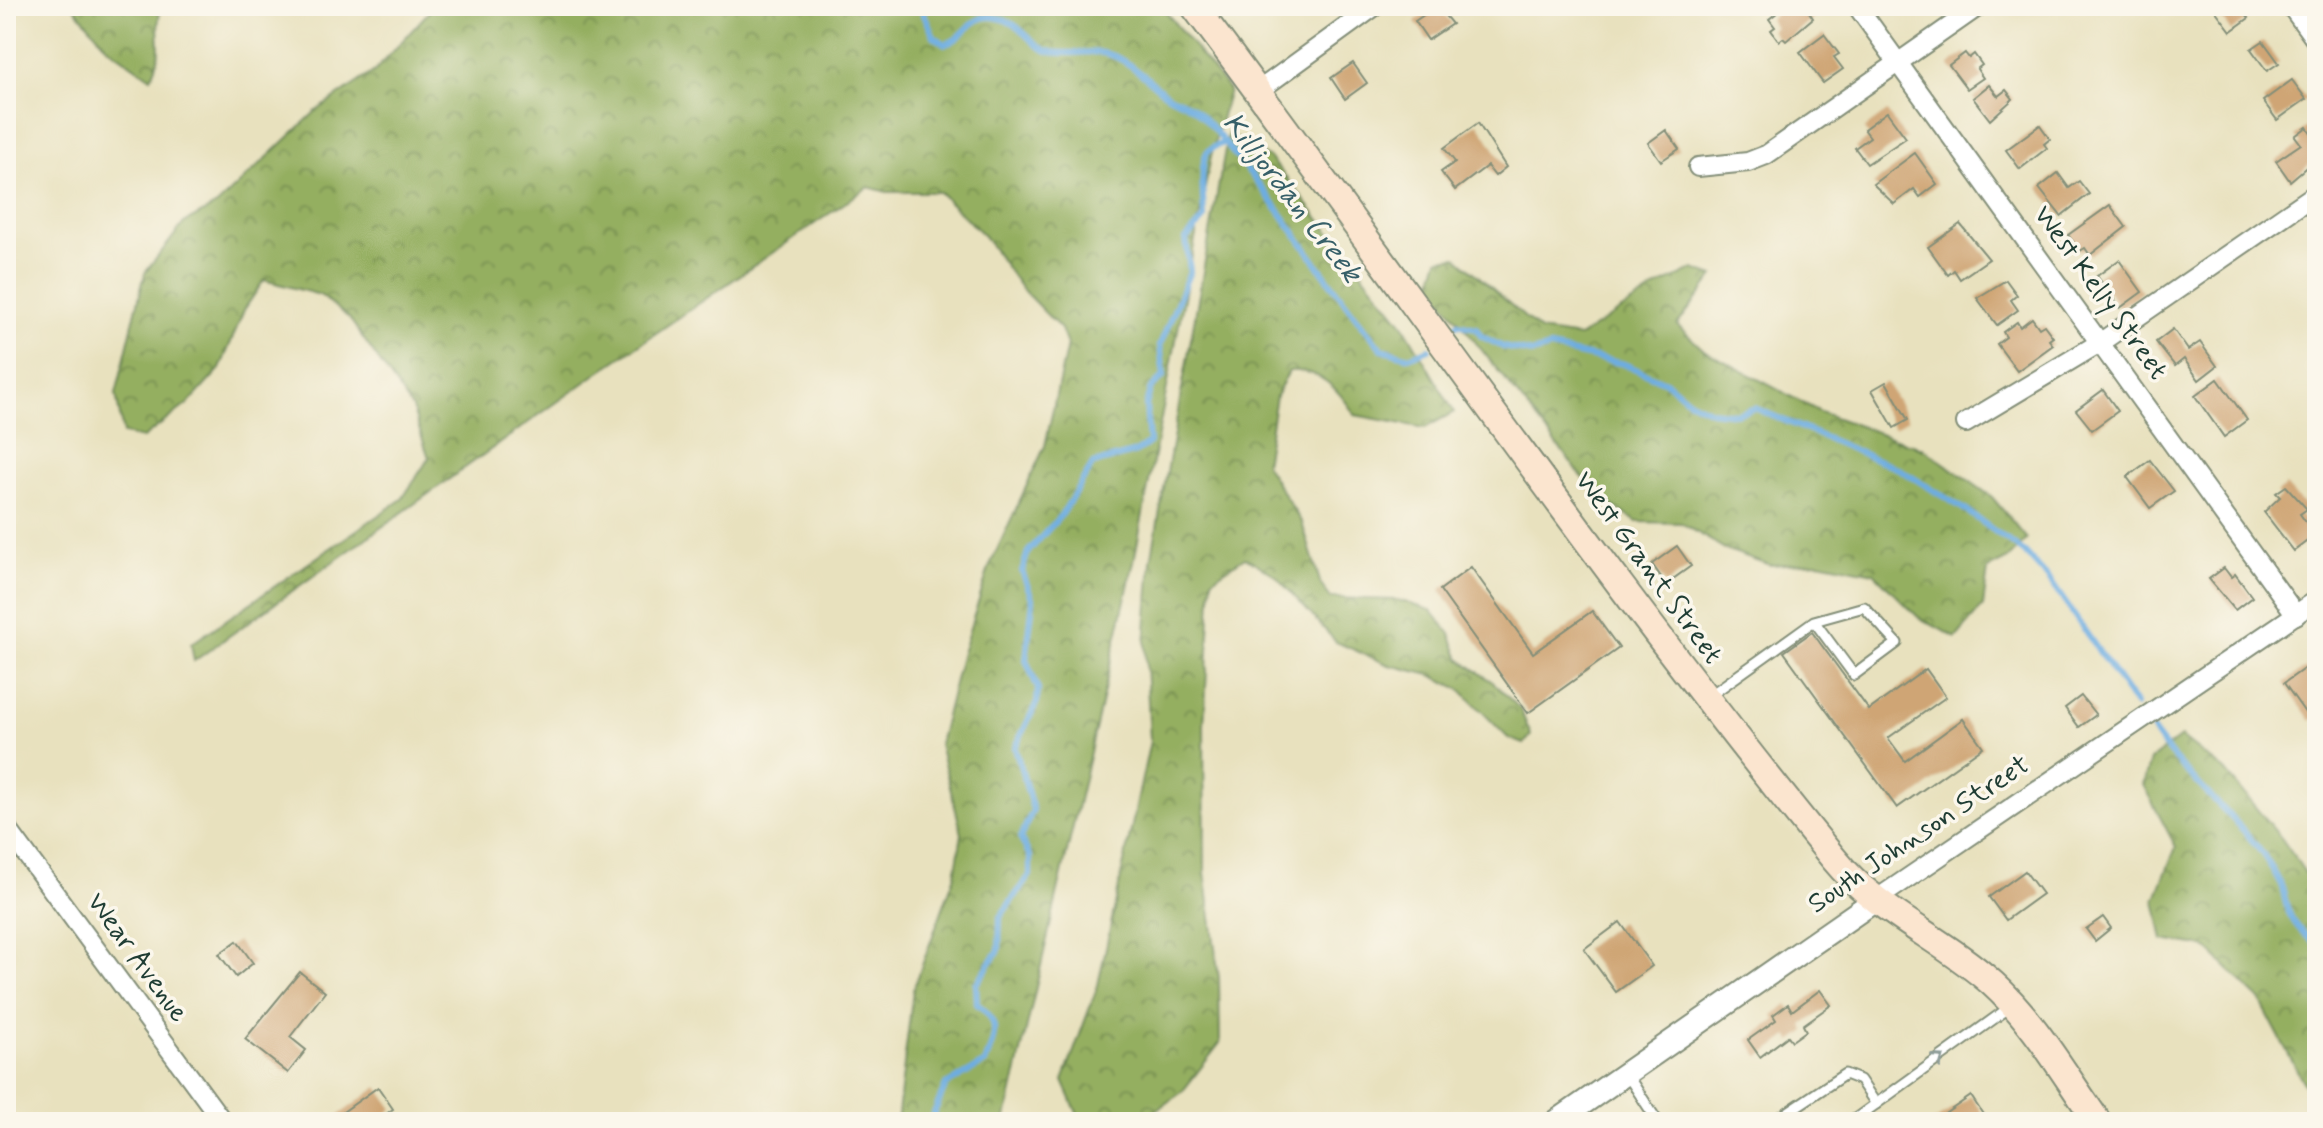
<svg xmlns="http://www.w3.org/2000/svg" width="2323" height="1128" viewBox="0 0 2323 1128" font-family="Mynerve,sans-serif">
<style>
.forest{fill:url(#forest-crowns);stroke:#5a764a;stroke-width:2}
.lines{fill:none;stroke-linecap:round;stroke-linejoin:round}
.stream{stroke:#6dade1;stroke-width:6}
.building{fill:#cfa575}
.service-casing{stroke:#848f79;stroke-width:13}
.minor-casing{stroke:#848f79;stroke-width:22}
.tertiary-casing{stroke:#848f79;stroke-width:26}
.secondary-casing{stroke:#848f79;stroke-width:30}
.service{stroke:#fff;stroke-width:9}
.minor{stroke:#fff;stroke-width:18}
.tertiary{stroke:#fff;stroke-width:22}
.secondary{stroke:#fbe5cf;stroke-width:26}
.oneway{stroke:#8f9e9a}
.labels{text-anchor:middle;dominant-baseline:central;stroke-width:7;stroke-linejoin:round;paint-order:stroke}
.street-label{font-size:28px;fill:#1f3d34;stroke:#fbf7ec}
.water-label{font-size:30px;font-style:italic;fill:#365f68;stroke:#fbf7ec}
</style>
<defs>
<pattern id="forest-crowns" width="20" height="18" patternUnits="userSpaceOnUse" patternTransform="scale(2)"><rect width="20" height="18" fill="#94af61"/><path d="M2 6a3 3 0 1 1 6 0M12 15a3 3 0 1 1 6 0" fill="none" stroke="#789051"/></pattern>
</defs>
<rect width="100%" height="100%" fill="#fbf7ec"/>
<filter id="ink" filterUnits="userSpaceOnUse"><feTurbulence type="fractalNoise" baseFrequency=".0125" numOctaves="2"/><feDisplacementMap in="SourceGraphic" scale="16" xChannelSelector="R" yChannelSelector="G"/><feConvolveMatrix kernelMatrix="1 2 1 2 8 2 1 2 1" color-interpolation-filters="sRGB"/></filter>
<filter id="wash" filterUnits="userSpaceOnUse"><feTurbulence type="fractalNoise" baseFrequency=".006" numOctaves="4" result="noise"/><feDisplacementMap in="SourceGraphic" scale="32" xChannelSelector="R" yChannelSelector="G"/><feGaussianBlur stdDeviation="1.8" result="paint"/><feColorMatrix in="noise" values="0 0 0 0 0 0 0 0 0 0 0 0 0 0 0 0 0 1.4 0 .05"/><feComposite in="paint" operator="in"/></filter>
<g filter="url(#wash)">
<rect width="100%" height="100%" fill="#e8e1be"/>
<g class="forest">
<path d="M73,6H162C152,34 167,48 151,78L107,47Z"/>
<path d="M434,6H1161L1229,90L1211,156L1134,561L1005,1122H897L913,990L955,875L962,834L939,744L961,656L990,565L1045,446L1067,345L1061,329L1022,289L984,236L939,192H887L868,187L595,375L194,661L191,644L402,499L429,458L412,408L349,318L320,295L264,280L244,310L220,369L190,402L143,438L123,434L116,394L145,273L184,223L217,205L315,112L376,70Z"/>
<path d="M1228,133L1271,159L1401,321L1454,412L1425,428L1355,415C1339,390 1320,368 1289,371L1276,396L1265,464L1302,523L1321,585L1331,598L1398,600L1431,610L1450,634L1460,659L1494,683L1520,709L1531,735L1524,744L1508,738L1460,689L1431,675L1389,665L1336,642L1275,575L1245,557L1212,579L1204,725L1205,872L1219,978L1220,1043L1182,1092L1139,1122H1081L1063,1081L1098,985L1150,741L1145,645L1151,561Z"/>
<path d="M1457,257L1540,331L1579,337L1659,286L1694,269L1714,276L1677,325L1705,351L1820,412L1924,449L1992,497L2027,539L2008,559L1988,569L1983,606L1956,638L1918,617L1874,573L1819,562L1770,565L1725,549L1681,523L1637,522L1596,494L1431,286L1439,259Z"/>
<path d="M2181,737L2225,771L2282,839L2317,890V1108L2260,1000L2206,947L2163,940L2155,900L2176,847L2143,785L2150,760Z"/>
</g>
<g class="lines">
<g class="stream">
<path d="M920,6L934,36L945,44C964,40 970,16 990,17C1022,18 1028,47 1052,52C1074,56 1097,47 1118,58C1135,66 1148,80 1162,91C1172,99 1184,101 1194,109C1210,122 1221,139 1234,154C1288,216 1329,287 1382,349L1409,357L1429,349"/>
<path d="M1452,327L1458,324L1476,328L1481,336L1503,347L1532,353L1550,348L1624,364L1668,383L1688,400L1711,411L1736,414L1755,408L1899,469L1964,509L2025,553L2049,579L2136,705"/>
<path d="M2153,731C2190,786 2250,822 2280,883C2284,890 2284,899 2287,907C2292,924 2304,934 2317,945"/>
<path d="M930,1122L946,1085L985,1063C995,1036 1002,1022 977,1004L976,984L999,950L1000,917L1030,875V856L1020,838L1033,810L1015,748L1037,702L1038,689L1026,660L1033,601L1022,571L1028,552L1062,514L1093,464L1136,452L1149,443L1146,405L1150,390L1164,376L1160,345L1190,271L1186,239L1204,219C1204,204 1199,166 1207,152C1211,147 1219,145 1225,142"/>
</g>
</g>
<g id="blocks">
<g class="building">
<path d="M1437,6L1452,24L1428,40L1415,21Z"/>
<path d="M1786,6H1805L1813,18L1786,41L1783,38L1779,41L1771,30L1775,27L1769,19Z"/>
<path d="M2220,6H2247L2244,11L2249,18L2231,31L2215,10Z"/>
<path d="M1824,34L1839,54L1834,57L1843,69L1823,83L1800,52Z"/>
<path d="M2263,41L2279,63L2267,71L2251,49Z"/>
<path d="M1965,53L1969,58L1974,54L1982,65L1977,69L1983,78L1967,89L1949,65Z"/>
<path d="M1353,63L1367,83L1345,99L1331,78Z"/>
<path d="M2292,80L2306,99L2277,120L2263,101Z"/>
<path d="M1989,85L1998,96L2006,90L2013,99L1990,120L1973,98Z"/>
<path d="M1887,112L1906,138L1867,164L1855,148L1870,137L1864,129Z"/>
<path d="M1478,123L1506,167L1495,176L1487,166L1455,190L1441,172L1455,162L1444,148Z"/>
<path d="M2040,125L2050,139L2044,144L2047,148L2020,169L2006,150Z"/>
<path d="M2307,127L2314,137L2317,135V158L2290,181L2276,161L2301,144L2295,136Z"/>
<path d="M1666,130L1679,149L1661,161L1648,143Z"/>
<path d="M1915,153L1937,184L1920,197L1914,189L1894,204L1873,184Z"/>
<path d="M2058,173L2069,188L2079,181L2089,194L2061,216L2039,188Z"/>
<path d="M2110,205L2126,227L2090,255L2085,248L2080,251L2068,235Z"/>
<path d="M1960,224L1989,259L1960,279L1954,270L1948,275L1928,247Z"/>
<path d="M2119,260L2142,292L2120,308L2097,276Z"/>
<path d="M2006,280L2017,295L2011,300L2018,310L1997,325L1977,298Z"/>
<path d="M2032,318L2039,328L2044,325L2053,337L2049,340L2053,345L2017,371L1997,344L2006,337L2003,332L2017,322L2020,327Z"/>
<path d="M2173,329L2188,350L2200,342L2217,366L2199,380L2184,359L2175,366L2156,342Z"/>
<path d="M2218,379L2247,420L2224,437L2195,396Z"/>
<path d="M1886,382L1908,420L1894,428L1872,390Z"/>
<path d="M2103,390L2118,411L2092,430L2076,410Z"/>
<path d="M2150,460L2174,491L2150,508L2127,477Z"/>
<path d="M2286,486L2307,509L2300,514L2315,535L2294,551L2264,512L2280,497L2276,493Z"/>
<path d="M1677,546L1691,566L1666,584L1652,564Z"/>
<path d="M1471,567L1533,653L1592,611L1619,648L1528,713L1440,590Z"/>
<path d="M2224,568L2231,577L2235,574L2252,597L2235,610L2209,579Z"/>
<path d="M1812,632L1869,710L1926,669L1946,697L1888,738L1905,761L1963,719L1983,747L1897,808L1784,652Z"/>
<path d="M2305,668L2317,685V716L2311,721L2284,683Z"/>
<path d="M2081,696L2096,715L2079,727L2065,708Z"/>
<path d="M2025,871L2042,894L2006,920L1989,897Z"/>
<path d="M2103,917L2111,928L2095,941L2086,929Z"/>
<path d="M1620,922L1652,966L1616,992L1584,949Z"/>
<path d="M237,941L253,963L236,977L219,954Z"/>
<path d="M300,972L325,992L290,1037L306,1050L288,1073L245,1039Z"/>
<path d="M1820,990L1831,1005L1803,1025L1806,1031L1792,1041L1788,1036L1760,1057L1748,1040L1776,1020L1773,1015L1788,1004L1792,1011Z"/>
<path d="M378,1087L393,1109L375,1122H329Z"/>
<path d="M1971,1096L1988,1122H1933Z"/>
</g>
</g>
</g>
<g filter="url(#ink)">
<use href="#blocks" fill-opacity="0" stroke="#848f79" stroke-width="2"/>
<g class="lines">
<g class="service-casing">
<g id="service">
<path d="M1708,697L1814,621L1864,607L1897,643L1854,675L1814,621"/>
<path d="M1626,1073L1658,1122"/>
<path d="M1773,1122L1845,1074L1860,1080L1876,1104"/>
<path d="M1851,1122L2010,1007"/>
</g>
</g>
<g class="minor-casing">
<g id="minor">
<path d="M1857,6L2296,615"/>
<path d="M2291,6L2317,42"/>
<path d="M1258,91L1375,6"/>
<path d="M1698,167L1748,162L1766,155L1979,6"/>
<path d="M1966,423L2101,342L2317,193"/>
<path d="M6,827L223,1122"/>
<path d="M1874,901L2317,600"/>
</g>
</g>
<g class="tertiary-casing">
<path id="tertiary" d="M1556,1122L1874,901"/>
</g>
<g class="secondary-casing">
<path id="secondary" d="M1194,6C1408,290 1609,584 1834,859C1878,913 1942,938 1993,984C2035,1022 2065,1076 2098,1122"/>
</g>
<use href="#service" class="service"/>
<use href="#minor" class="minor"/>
<use href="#tertiary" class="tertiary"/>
<use href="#secondary" class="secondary"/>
</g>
<defs><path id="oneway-chevron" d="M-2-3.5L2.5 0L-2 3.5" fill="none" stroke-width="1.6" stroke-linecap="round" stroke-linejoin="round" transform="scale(2)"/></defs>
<use class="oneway" href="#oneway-chevron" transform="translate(1939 1059) rotate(-36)"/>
</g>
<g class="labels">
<g class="street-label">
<text transform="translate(2100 293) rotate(54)">West Kelly Street</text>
<text transform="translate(1648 568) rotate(54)">West Grant Street</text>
<text transform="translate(1919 835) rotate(-34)">South Johnson Street</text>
<text transform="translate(137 958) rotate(54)">Wear Avenue</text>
</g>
<g class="water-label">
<text transform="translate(1292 198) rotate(52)">Killjordan Creek</text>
</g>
</g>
<rect width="2323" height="1128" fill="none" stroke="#fbf7ec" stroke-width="32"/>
</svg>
